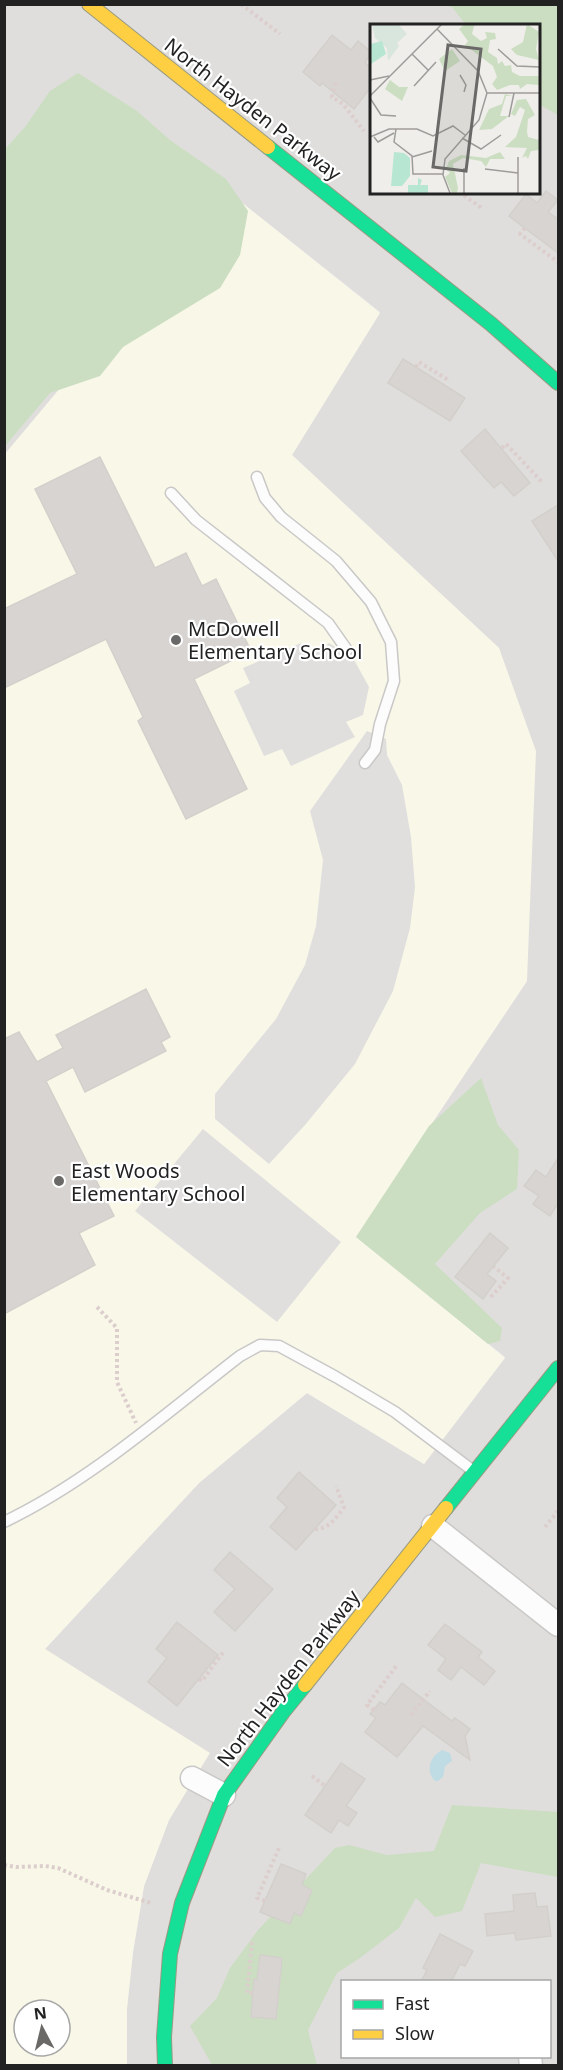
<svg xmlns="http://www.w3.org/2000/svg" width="563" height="2070" viewBox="0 0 563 2070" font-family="'Noto Sans',sans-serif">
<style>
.residential{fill:#dfdedc;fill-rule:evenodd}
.education{fill:#f8f7e8;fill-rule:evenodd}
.forest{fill:#cbdec1}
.parking{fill:#e0dfde}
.water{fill:#bfdbe3}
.building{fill:#d7d4d2;stroke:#d3d0cc;stroke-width:1.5}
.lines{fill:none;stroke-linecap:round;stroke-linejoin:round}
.lane-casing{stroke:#c9c8c7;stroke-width:13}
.street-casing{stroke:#c9c8c7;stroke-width:25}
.fast-casing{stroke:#999a82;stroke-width:16}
.slow-casing{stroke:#999a82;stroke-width:16}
.path{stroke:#dccecd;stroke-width:4;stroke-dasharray:3 3;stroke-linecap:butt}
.lane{stroke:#fdfcfc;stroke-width:10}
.street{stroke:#fdfcfc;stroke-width:22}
.fast{stroke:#16e098;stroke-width:14}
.slow{stroke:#ffcf43;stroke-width:14}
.poi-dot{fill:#6a6968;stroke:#fff;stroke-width:2}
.labels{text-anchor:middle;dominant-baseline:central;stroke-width:4.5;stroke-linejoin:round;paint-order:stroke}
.street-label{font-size:20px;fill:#222;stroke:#fff}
.poi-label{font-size:20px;fill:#222;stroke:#fff;text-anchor:start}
.inset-road{fill:none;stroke:#9e9c9b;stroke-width:1.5}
.view{fill:#6a6968;fill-opacity:0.15;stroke:#6a6968;stroke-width:3}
.inset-edge{fill:none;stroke:#222;stroke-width:3}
</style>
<rect width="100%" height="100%" fill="#f0eeeb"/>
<path class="residential" d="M5,5H558V2065H127V2008L133,1952L144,1886L169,1820L209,1753L45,1649L199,1483L307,1393L424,1464L505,1357L356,1237L527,981L499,648L292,455L380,312L226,190L5,454ZM371,26H538V192H371ZM342,1982H550V2056H342Z"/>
<path class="education" d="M226,190L380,313L292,455L499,648L536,751L527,981L356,1237L505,1358L424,1464L307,1393L199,1483L45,1649L210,1753L169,1820L144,1886L133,1952L127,2008V2065L5,2066V454ZM24,2010H60V2046H24Z"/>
<g class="forest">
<path d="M441,5H558V115L538,104V26L466,25L452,7Z"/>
<path d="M78,73L137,111L170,140L226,179L248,211L240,255L220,288L123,347L100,376L50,393L5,446V149L25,127L50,91Z"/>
<path d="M481,1078L498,1125L519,1150L517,1189L480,1213L435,1264L502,1328L500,1341L488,1344L356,1237L429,1126Z"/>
<path d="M452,1805L558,1812V1877L481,1863L462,1911L435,1917L416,1898L399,1928L360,1958L337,1973L308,2030L317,2065H212L190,2026L217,1998L230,1968L258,1930L335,1848L349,1845L387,1855L434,1851Z"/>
</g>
<g class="parking">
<path d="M301,643L309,658L329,643L353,658L369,687L363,715L346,722L355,737L291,766L282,749L264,756L234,691L250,683L243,668Z"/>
<path d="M367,731L386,739L387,755L402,785L411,837L415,887L410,928L393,991L355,1064L305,1125L269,1164L215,1119V1094L276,1019L305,965L316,926L323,860L310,811Z"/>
<path d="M203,1129L341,1242L277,1322L135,1211Z"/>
</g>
<path class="water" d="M442,1750L450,1753L452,1761L445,1766L443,1777L438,1781H435C425,1771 430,1756 442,1750Z"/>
<g class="building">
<path d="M332,35L351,50L358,41L371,52L365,63L371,68V87L354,109L322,83L320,86L303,72Z"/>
<path d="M546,191L558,200L548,212L558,219V253L509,216L526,194L537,203Z"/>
<path d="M403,359L465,398L450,421L388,383Z"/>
<path d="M485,429L530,483L514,496L501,482L494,488L461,451Z"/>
<path d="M100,457L155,568L186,553L202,586L216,579L251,651L194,679L247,789L186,819L138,721L143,717L106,639L4,688V609L77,574L35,489Z"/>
<path d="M558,505V561L532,521Z"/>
<path d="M146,989L170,1037L161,1042L166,1051L85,1092L73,1067L46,1081L114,1216L79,1233L95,1265L4,1314V1039L19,1032L37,1062L63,1048L56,1035Z"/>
<path d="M558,1158V1203L550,1216L533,1204L539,1196L524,1186L536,1170L546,1177Z"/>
<path d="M490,1233L508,1248L487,1274L496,1281L483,1299L455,1277Z"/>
<path d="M299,1472L336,1505L296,1550L270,1527L287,1507L277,1498Z"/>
<path d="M230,1552L273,1589L235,1631L214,1612L235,1589L214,1570Z"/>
<path d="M177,1622L218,1655L177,1706L148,1682L167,1658L156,1649Z"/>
<path d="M445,1624L482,1652L478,1657L495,1671L484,1685L461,1667L451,1680L438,1670L446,1659L428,1645Z"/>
<path d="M402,1683L452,1721L455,1718L470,1729L465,1736L470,1760L423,1726L397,1757L365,1732L376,1718L370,1714L380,1702L385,1705Z"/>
<path d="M341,1763L365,1779L346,1806L357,1813L348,1826L339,1820L331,1833L305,1815Z"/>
<path d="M281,1864L306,1874L302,1885L312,1890L301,1916L294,1913L290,1924L260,1912Z"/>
<path d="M535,1893L537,1907L547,1906L551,1936L516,1940L515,1933L487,1936L485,1914L514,1911L513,1895Z"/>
<path d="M440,1934L473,1951L465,1966L460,1964L451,1982H421L427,1970L423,1968Z"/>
<path d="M260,1955L282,1958L276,2019L251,2017L254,1979L257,1980Z"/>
</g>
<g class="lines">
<g class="lane-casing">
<g id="lane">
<path d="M257,477L265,498L281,517L336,561L371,602L391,642L394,681L380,724L375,750L365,763"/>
<path d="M171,493L196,520L328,623L347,650"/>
<path d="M4,1522C90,1481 166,1413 240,1356L260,1345L279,1346L336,1377L395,1412L472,1470"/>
</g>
</g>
<g class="street-casing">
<g id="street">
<path d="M433,1526L558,1625"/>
<path d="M192,1778L224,1795"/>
<path d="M530,2056L531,2066"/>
</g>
</g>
<g class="fast-casing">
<g id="fast">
<path d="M268,147L491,324L558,383"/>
<path d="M446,1508L558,1368"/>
<path d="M165,2066L164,2037L170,1954L182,1903L224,1795L283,1712L305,1685"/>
</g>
</g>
<g class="slow-casing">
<g id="slow">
<path d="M89,4L268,147"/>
<path d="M305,1685L446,1508"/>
</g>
</g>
<g class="path">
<path d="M241,4L280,34"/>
<path d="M336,83L332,93V97L343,104L364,131"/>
<path d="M459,192L483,209"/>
<path d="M525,228L520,234L558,262"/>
<path d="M416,367L419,362L450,381"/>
<path d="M502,448L506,444L542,482"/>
<path d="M491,1297L508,1278L494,1267"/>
<path d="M97,1307L117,1328V1382L136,1423"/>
<path d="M545,1527L558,1511"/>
<path d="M315,1529C329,1529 336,1518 344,1507L336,1486"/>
<path d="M199,1679L202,1681L224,1651"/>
<path d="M374,1710L367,1705L397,1665"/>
<path d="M411,1715L430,1691"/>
<path d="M312,1776L325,1786"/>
<path d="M4,1865L16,1867L45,1866L58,1868L107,1890L151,1903"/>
<path d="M265,1901L257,1898L280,1846"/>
<path d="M252,1942L247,1993H253"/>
</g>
<use href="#lane" class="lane"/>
<use href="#street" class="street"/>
<use href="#fast" class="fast"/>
<use href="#slow" class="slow"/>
</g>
<g class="poi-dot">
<circle cx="176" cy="640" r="6"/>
<circle cx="59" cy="1181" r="6"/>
</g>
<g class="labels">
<g class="street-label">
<text transform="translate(253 109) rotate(38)">North Hayden Parkway</text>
<text transform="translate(288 1678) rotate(-52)">North Hayden Parkway</text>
</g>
<g class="poi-label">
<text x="188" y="628">McDowell<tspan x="188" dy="23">Elementary School</tspan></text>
<text x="71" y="1170">East Woods<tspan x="71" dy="23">Elementary School</tspan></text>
</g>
</g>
<g transform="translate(370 24)">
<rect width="170" height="170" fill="#f0eeeb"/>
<path d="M95,0H109L104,2L102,10L111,17L117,14L115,8L125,9L126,15L120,16L118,28L127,34L128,40L132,37L135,42L141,41L142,48L150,52H169V61L157,60L150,65L149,61H140L127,66L122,60L127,53L123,42L95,21L98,17L89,5ZM157,0L169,8L166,25L169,36L147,31L141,25L153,18ZM82,25L90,37L75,47L69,35ZM20,56L29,63H38L32,77L15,65ZM135,70L142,72H136L130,92H139L122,105L109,106L119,85L132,80ZM156,75L165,91L158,95L157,108L158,113L169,116V126L161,127L158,135L156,132L152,134L157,124L135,123L146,113L155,86L150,83L145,92L141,90L147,76ZM130,128L135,135H120L116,143L111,137L93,134L83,140L88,164L87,169H82L75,153L80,149L76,145L79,137L91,131L116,134Z" fill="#cbdec1"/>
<path d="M2,0H28L37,10L27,19L29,22L18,37L17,24L5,14Z" fill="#d9e6de"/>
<path d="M12,17L16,30L1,40L0,20ZM24,128L34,129L40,134V152L32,162H21ZM48,154L52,156L50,161H58V169H38V161H48Z" fill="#b7e6d2"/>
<path class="inset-road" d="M67,5L108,47L117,69L109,96L75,135L73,151L80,169M128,25L147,42L170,43M42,30L58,46M90,51L96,61L94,68M0,56L19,52M44,62L66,38M117,69H170M0,72L72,0M0,74L11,91L26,92M139,93L144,69M26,105L24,118L42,132L43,150H73M0,113L19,105H47L63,112L83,102L95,111M4,113L8,118L24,109M92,114L111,125L131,111M42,133L62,127M115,145L148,149M94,169V144M148,169V133"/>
<path class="view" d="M78,21L111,25L96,147L63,143Z"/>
<rect width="170" height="170" class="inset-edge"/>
</g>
<rect width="563" height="2070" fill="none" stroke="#222222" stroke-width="12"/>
<rect x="341" y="1980" width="210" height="78" fill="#ffffff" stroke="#a7a7a7" stroke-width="1.5"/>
<rect x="353" y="2000" width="30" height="9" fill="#16e098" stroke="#a7a7a7" stroke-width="1.5"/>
<text x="395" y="2010" font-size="18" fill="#222222">Fast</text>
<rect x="353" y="2030" width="30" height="9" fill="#ffcf43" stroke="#a7a7a7" stroke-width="1.5"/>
<text x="395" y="2040" font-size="18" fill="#222222">Slow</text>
<g transform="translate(42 2028) rotate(353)"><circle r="28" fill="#ffffff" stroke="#a7a7a7" stroke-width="1.5"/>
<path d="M0-4.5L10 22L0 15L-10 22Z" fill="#6a6968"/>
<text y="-9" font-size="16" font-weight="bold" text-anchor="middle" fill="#222222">N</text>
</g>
</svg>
